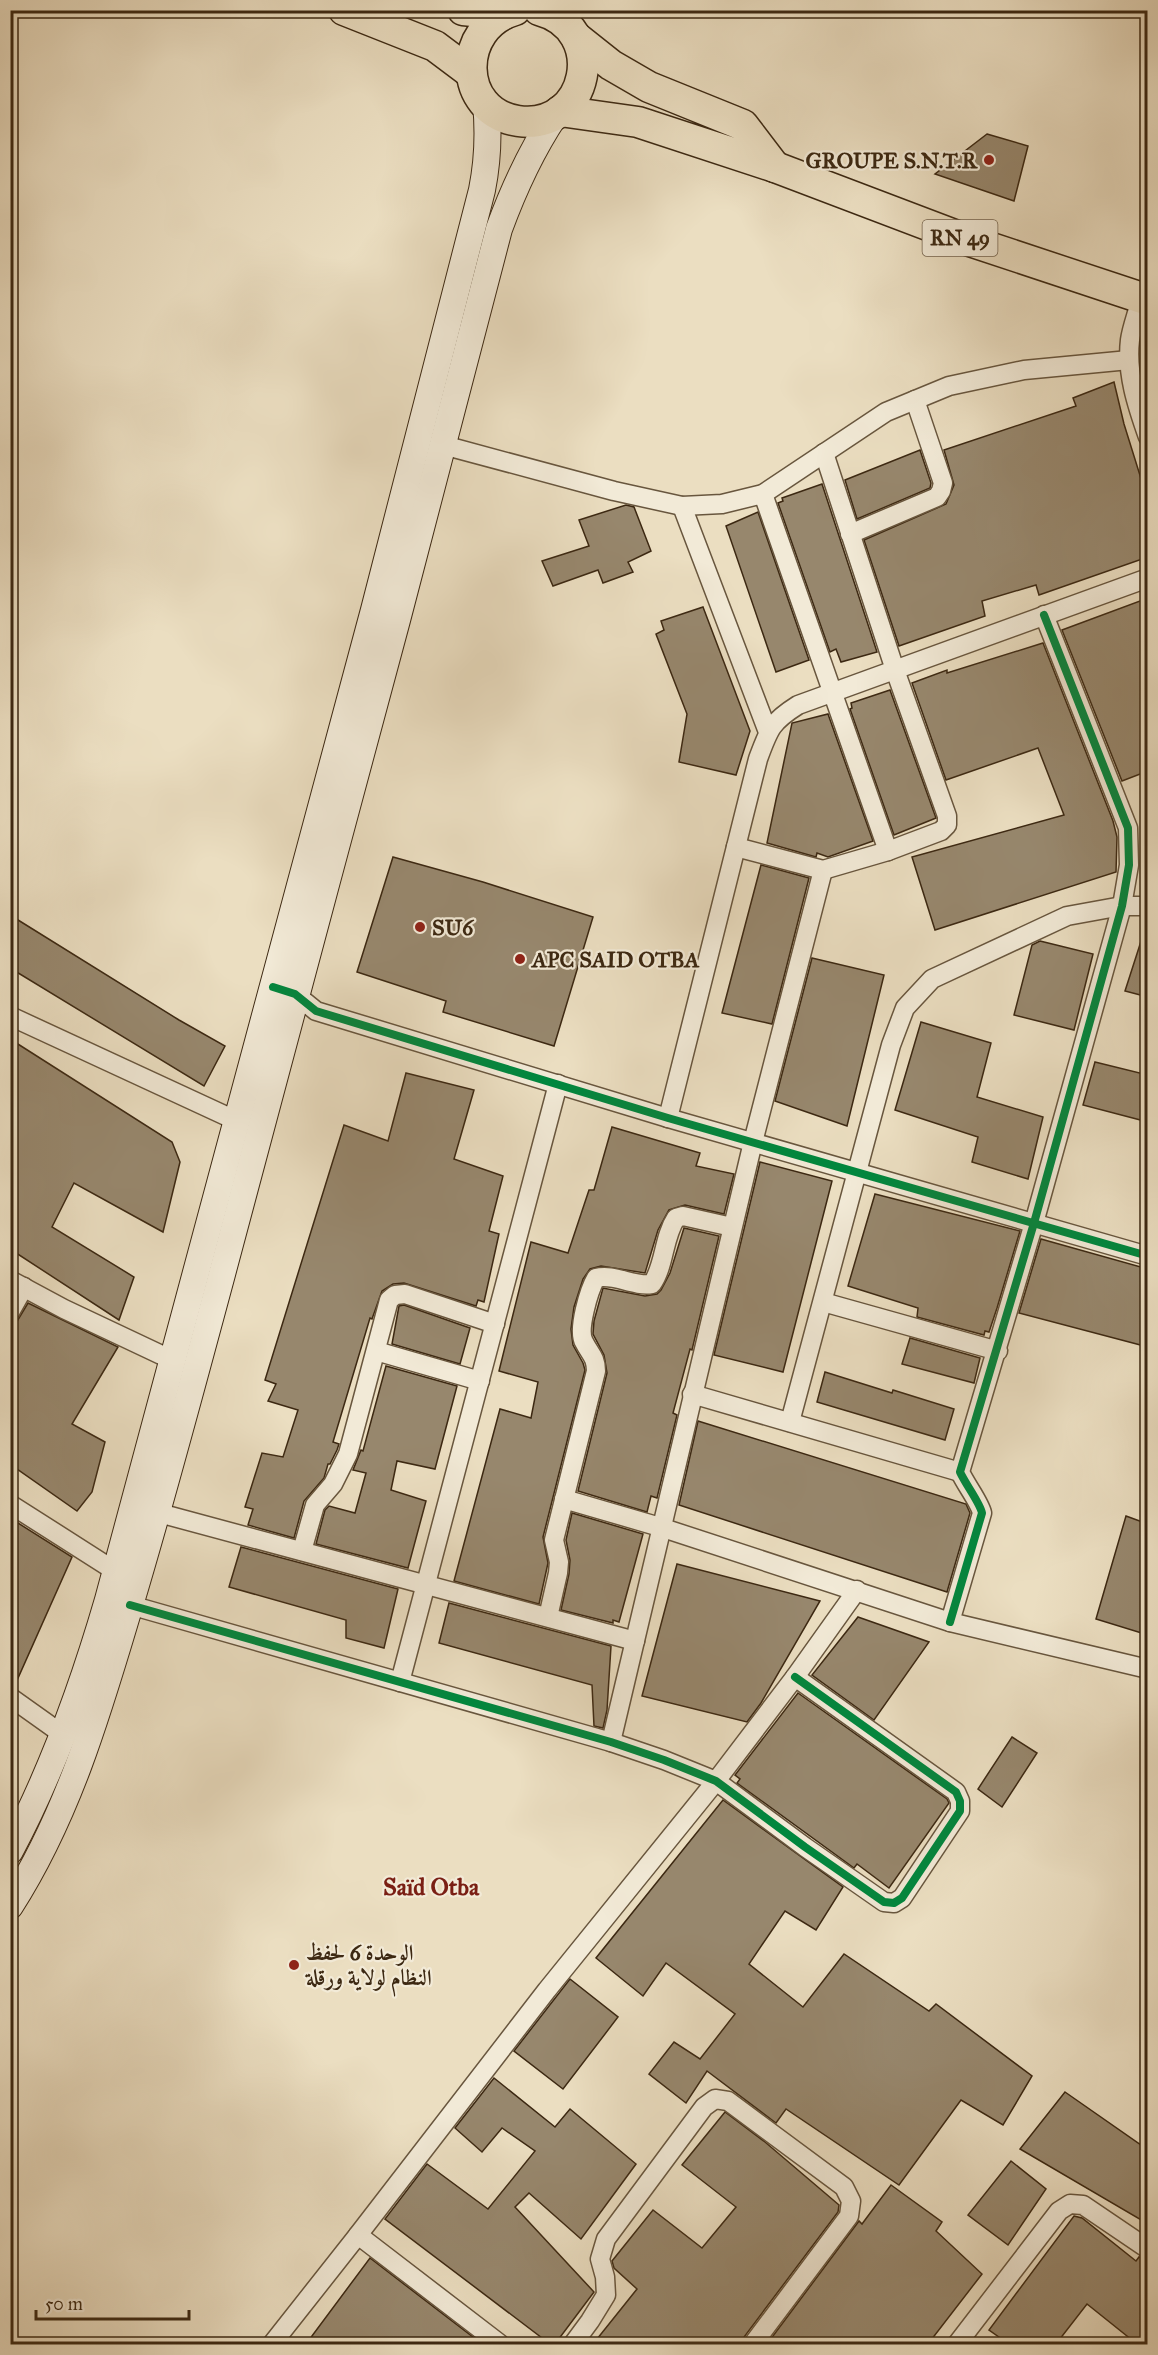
<svg xmlns="http://www.w3.org/2000/svg" width="1158" height="2355" viewBox="0 0 1158 2355" font-family="'IM FELL Great Primer',Amiri,serif">
<style>
.building{fill:#97876d;stroke:#3c2812;stroke-width:1.5}
.lines{fill:none;stroke-linecap:round;stroke-linejoin:round}
.minor-casing{stroke:#68563e;stroke-width:21}
.secondary-casing{stroke:#3c2812;stroke-width:28}
.trunk-casing{stroke:#3c2812;stroke-width:33}
.minor{stroke:#f2ead7;stroke-width:18}
.secondary{stroke:#f2ead7;stroke-width:26}
.trunk{stroke:#ebdec1;stroke-width:30}
.cycleway-casing{stroke:#f2ead7;stroke-width:11}
.cycleway{stroke:#00873e;stroke-width:8}
.poi-dot{fill:#8f2418;stroke:#f2ead7;stroke-width:2}
.labels{text-anchor:middle;dominant-baseline:central;stroke-width:4.5;stroke-linejoin:round;paint-order:stroke}
.shield{fill:#f2ead7;stroke:#73624d;stroke-width:1.5}
.shield-label{font-size:21px;font-weight:bold;fill:#3c2812}
.poi-label{font-size:22px;font-weight:bold;fill:#3c2812;stroke:#f2ead7;text-anchor:start}
.neighbourhood-label{font-size:24px;font-weight:bold;fill:#7a1f14;stroke:#f2ead7}
</style>
<rect width="100%" height="100%" fill="#ebdec1"/>
<filter id="stains"><feTurbulence type="fractalNoise" baseFrequency=".00333" numOctaves="4"/><feColorMatrix values="0 0 0 0 .2 0 0 0 0 .09 0 0 0 0 .02 0 0 0 .5 -.17"/></filter>
<radialGradient id="worn" r=".72"><stop offset=".6" stop-color="#630" stop-opacity="0"/><stop offset="1" stop-color="#630" stop-opacity=".3"/></radialGradient>
<g class="building">
<path d="M987,134L1028,146L1014,201L935,174Z"/>
<path d="M1114,382L1124,424L1148,501V557L1039,595L1036,585L982,601L985,616L899,646L864,540L946,504L954,485L944,450L1076,406L1073,398Z"/>
<path d="M920,450L931,483L930,488L857,519L845,480Z"/>
<path d="M822,484L877,652L841,662L836,649L830,652L778,503L783,501L782,498Z"/>
<path d="M626,505L634,507L651,551L628,562L633,572L603,583L598,570L553,586L542,561L589,546L579,520Z"/>
<path d="M758,512L809,660L776,672L726,526Z"/>
<path d="M1148,598V771L1122,781L1062,630Z"/>
<path d="M703,607L750,731L736,775L679,762L687,714L656,634L664,630L661,621Z"/>
<path d="M1043,643L1113,821L1117,837L1116,872L935,930L912,857L1064,815L1038,748L946,780L912,683L947,670V673Z"/>
<path d="M890,690L936,818L894,835L850,709L852,708L851,703Z"/>
<path d="M828,714L873,841L828,857L817,853L816,857L767,843L792,723Z"/>
<path d="M393,857L483,882L593,917L554,1046L443,1012L446,1001L357,972Z"/>
<path d="M761,865L809,878L772,1024L722,1013Z"/>
<path d="M10,915L179,1020L225,1046L204,1086L10,968Z"/>
<path d="M1144,932L1148,933V997L1125,991Z"/>
<path d="M1040,941L1093,954L1074,1030L1014,1015L1032,945Z"/>
<path d="M812,958L884,975L847,1126L775,1101Z"/>
<path d="M921,1022L991,1043L977,1097L1043,1117L1028,1179L972,1162L978,1137L895,1110Z"/>
<path d="M10,1039L172,1142L180,1162L163,1232L74,1183L52,1227L134,1277L119,1320L10,1249Z"/>
<path d="M1095,1062L1148,1075V1122L1083,1105Z"/>
<path d="M406,1073L474,1090L454,1159L503,1176L489,1231L499,1234L484,1302L478,1300L476,1306L404,1283L393,1284L382,1291L372,1319L370,1318L333,1442L339,1444L337,1450L330,1464H328L324,1478L304,1501L294,1538L248,1525L253,1509L245,1507L262,1453L283,1457L298,1410L268,1401L276,1384L265,1380L344,1125L388,1141Z"/>
<path d="M612,1127L700,1153L696,1166L734,1174L724,1214L685,1205L669,1210L658,1230L645,1273L601,1266L590,1269L583,1279L574,1307L571,1329L573,1345L583,1363L585,1370L543,1537L548,1563L539,1604L454,1581L500,1409L531,1418L538,1382L499,1371L531,1242L568,1253L589,1190H594Z"/>
<path d="M760,1162L832,1181L783,1372L714,1355Z"/>
<path d="M875,1194L1020,1231L997,1308L989,1332L985,1331L984,1335L917,1317L918,1308L848,1286Z"/>
<path d="M684,1228L719,1236L692,1350L690,1349L673,1413L677,1415L657,1498L651,1496L647,1512L578,1491L607,1373L604,1355L593,1334L594,1321L603,1288L645,1296L657,1294L661,1290L670,1273Z"/>
<path d="M1041,1239L1148,1269V1347L1019,1313Z"/>
<path d="M28,1303L118,1347L72,1424L105,1442L92,1492L77,1511L10,1464V1333Z"/>
<path d="M404,1305L470,1328L460,1364L392,1344L399,1306Z"/>
<path d="M910,1338L980,1358L974,1383L902,1364Z"/>
<path d="M386,1366L457,1386L435,1469L397,1461L391,1490L426,1501L408,1568L316,1544L325,1510L329,1506L355,1513L366,1473L353,1470L361,1450L363,1451Z"/>
<path d="M825,1372L892,1393L893,1390L954,1409L945,1440L817,1402Z"/>
<path d="M698,1421L966,1504L970,1513L947,1592L679,1505Z"/>
<path d="M572,1513L643,1534L619,1622L613,1620V1623L561,1610L569,1574L570,1560L566,1540Z"/>
<path d="M1126,1516L1148,1524V1635L1096,1619Z"/>
<path d="M10,1518L72,1557L14,1687L10,1686Z"/>
<path d="M241,1547L398,1589L384,1648L346,1638V1620L229,1587Z"/>
<path d="M677,1564L820,1601L761,1703L747,1722L642,1696Z"/>
<path d="M449,1603L611,1646L607,1710L603,1728L594,1726L592,1685L439,1643Z"/>
<path d="M858,1617L929,1642L874,1720L812,1675Z"/>
<path d="M798,1693L947,1799L949,1803L889,1888L857,1864L854,1868L737,1783L740,1779L735,1775Z"/>
<path d="M1012,1737L1037,1753L1002,1807L978,1789Z"/>
<path d="M723,1800L843,1887L816,1930L785,1911L749,1964L803,2007L844,1954L929,2011L936,2004L1032,2076L1003,2125L961,2100L899,2185L786,2109L776,2123L707,2071L686,2103L649,2074L674,2042L700,2059L735,2014L666,1963L643,1996L596,1958Z"/>
<path d="M570,1979L618,2017L563,2089L514,2051Z"/>
<path d="M494,2078L555,2127L570,2109L636,2164L581,2239L529,2193L515,2207L594,2292L555,2344H550L385,2219L427,2164L488,2209L535,2151L502,2128L482,2152L455,2128Z"/>
<path d="M1065,2092L1148,2150V2224L1020,2149Z"/>
<path d="M725,2112L765,2142L839,2205L838,2212L744,2337L742,2344H593L637,2289L614,2268L612,2261L653,2210L702,2248L736,2207L682,2165Z"/>
<path d="M1011,2161L1046,2189L1008,2245L968,2215Z"/>
<path d="M891,2185L942,2222L936,2231L982,2274L928,2344H767L859,2221L862,2224Z"/>
<path d="M1074,2216L1082,2218L1136,2261L1139,2257L1148,2260V2344H1137L1087,2304L1056,2344H1009L989,2330Z"/>
<path d="M370,2258L482,2344H306Z"/>
</g>
<g class="lines">
<g class="minor-casing">
<g id="minor">
<path d="M1141,298C1138,312 1132,326 1130,340C1126,373 1137,406 1148,437"/>
<path d="M443,445L614,491L682,506L722,504L763,494L886,412L949,386L1024,370L1129,360"/>
<path d="M763,494L888,851"/>
<path d="M682,506L768,732"/>
<path d="M850,534L937,497L941,491L943,483L915,400"/>
<path d="M736,847L823,870L888,851L941,831L947,825V816L895,670L824,453"/>
<path d="M288,992L295,994L316,1011L668,1118L1148,1256"/>
<path d="M10,1016L237,1121"/>
<path d="M668,1118L758,759C769,729 771,722 798,705L1148,578"/>
<path d="M10,1280L64,1309L172,1360"/>
<path d="M823,1302L998,1351"/>
<path d="M10,1312L24,1287"/>
<path d="M376,1351L480,1381"/>
<path d="M692,1394L960,1472"/>
<path d="M790,1422L891,1045L905,1008L932,979L1067,916L1122,906H1148"/>
<path d="M564,1499L660,1527L950,1622L1148,1669"/>
<path d="M10,1504L115,1571"/>
<path d="M159,1513L635,1641"/>
<path d="M302,1551L315,1505L333,1484L348,1454L389,1300L395,1295L405,1294L495,1324"/>
<path d="M130,1605L611,1742L664,1760L716,1781L805,1847L884,1902L894,1903L902,1898L960,1811V1801L956,1792L795,1677"/>
<path d="M548,1617L558,1573L559,1562L554,1540L596,1371C596,1357 590,1354 584,1342C577,1330 589,1290 596,1278C614,1273 633,1287 652,1284C665,1265 663,1238 676,1218L683,1216L732,1227"/>
<path d="M950,1622L982,1513C980,1503 966,1485 960,1472L1034,1223L1122,906L1129,865L1128,828L1044,615"/>
<path d="M400,1682L558,1084"/>
<path d="M10,1697L62,1734"/>
<path d="M611,1742L753,1142L823,870"/>
<path d="M358,2235L547,1990L716,1781L795,1677L857,1590"/>
<path d="M272,2344L358,2235L500,2344"/>
<path d="M573,2344L590,2321L606,2295L605,2277L600,2259L606,2239L704,2107L715,2099L728,2101L844,2187L851,2201L849,2216L753,2344"/>
<path d="M957,2344L1059,2211L1070,2204L1083,2205L1148,2249"/>
</g>
</g>
<g class="secondary-casing">
<g id="secondary">
<path d="M10,1851C52,1772 83,1686 108,1600L374,610L482,190C488,160 489,134 486,103"/>
<path d="M10,1906C69,1814 99,1709 130,1605C163,1495 192,1385 222,1274C279,1056 339,838 397,620C432,490 464,359 499,229C514,188 531,151 555,115"/>
</g>
</g>
<g class="trunk-casing">
<g id="trunk">
<path d="M344,10L435,46L471,73"/>
<path d="M463,10L504,14"/>
<path d="M515,10C456,27 457,112 518,121C589,131 610,29 539,10"/>
<path d="M560,111L638,122L775,167L743,125L649,87L611,65L577,38"/>
<path d="M775,167L970,241L1148,300"/>
</g>
</g>
<use href="#minor" class="minor"/>
<use href="#secondary" class="secondary"/>
<use href="#trunk" class="trunk"/>
<g class="cycleway-casing">
<g id="cycleway">
<path d="M273,987L295,994L316,1011L668,1118L1148,1256"/>
<path d="M130,1605L611,1742L664,1760L716,1781L805,1847L884,1902L894,1903L902,1898L960,1811V1801L956,1792L795,1677"/>
<path d="M950,1622L982,1513C980,1503 966,1485 960,1472L1034,1223L1122,906L1129,865L1128,828L1044,615"/>
</g>
</g>
<use href="#cycleway" class="cycleway"/>
</g>
<g class="poi-dot">
<circle cx="989" cy="160" r="6"/>
<circle cx="420" cy="927" r="6"/>
<circle cx="520" cy="959" r="6"/>
<circle cx="294" cy="1965" r="6"/>
</g>
<g class="labels">
<rect class="shield" x="922.5" y="220" width="75" height="36" rx="4.5"/>
<g class="shield-label">
<text x="960" y="238">RN 49</text>
</g>
<g class="poi-label">
<text x="977" y="160" text-anchor="end">GROUPE S.N.T.R</text>
<text x="432" y="927">SU6</text>
<text x="532" y="959">APC SAID OTBA</text>
<text x="306" y="1952">الوحدة 6 لحفظ<tspan x="306" dy="25">النظام لولاية ورقلة</tspan></text>
</g>
<g class="neighbourhood-label">
<text x="431" y="1887">Saïd Otba</text>
</g>
</g>
<rect width="1158" height="2355" fill="none" stroke="#ebdec1" stroke-width="36"/>
<rect x="12" y="12" width="1134" height="2331" fill="none" stroke="#3c2812" stroke-width="3"/>
<rect x="18" y="18" width="1122" height="2319" fill="none" stroke="#3c2812" stroke-width="1.5"/>
<path d="M36 2310v9h153v-9" fill="none" stroke="#3c2812" stroke-width="3"/>
<text x="45" y="2310" font-size="18" fill="#3c2812" stroke="#f2ead7" stroke-width="4.5" paint-order="stroke">50 m</text>
<rect width="100%" height="100%" filter="url(#stains)"/>
<rect width="100%" height="100%" fill="url(#worn)"/>
</svg>
